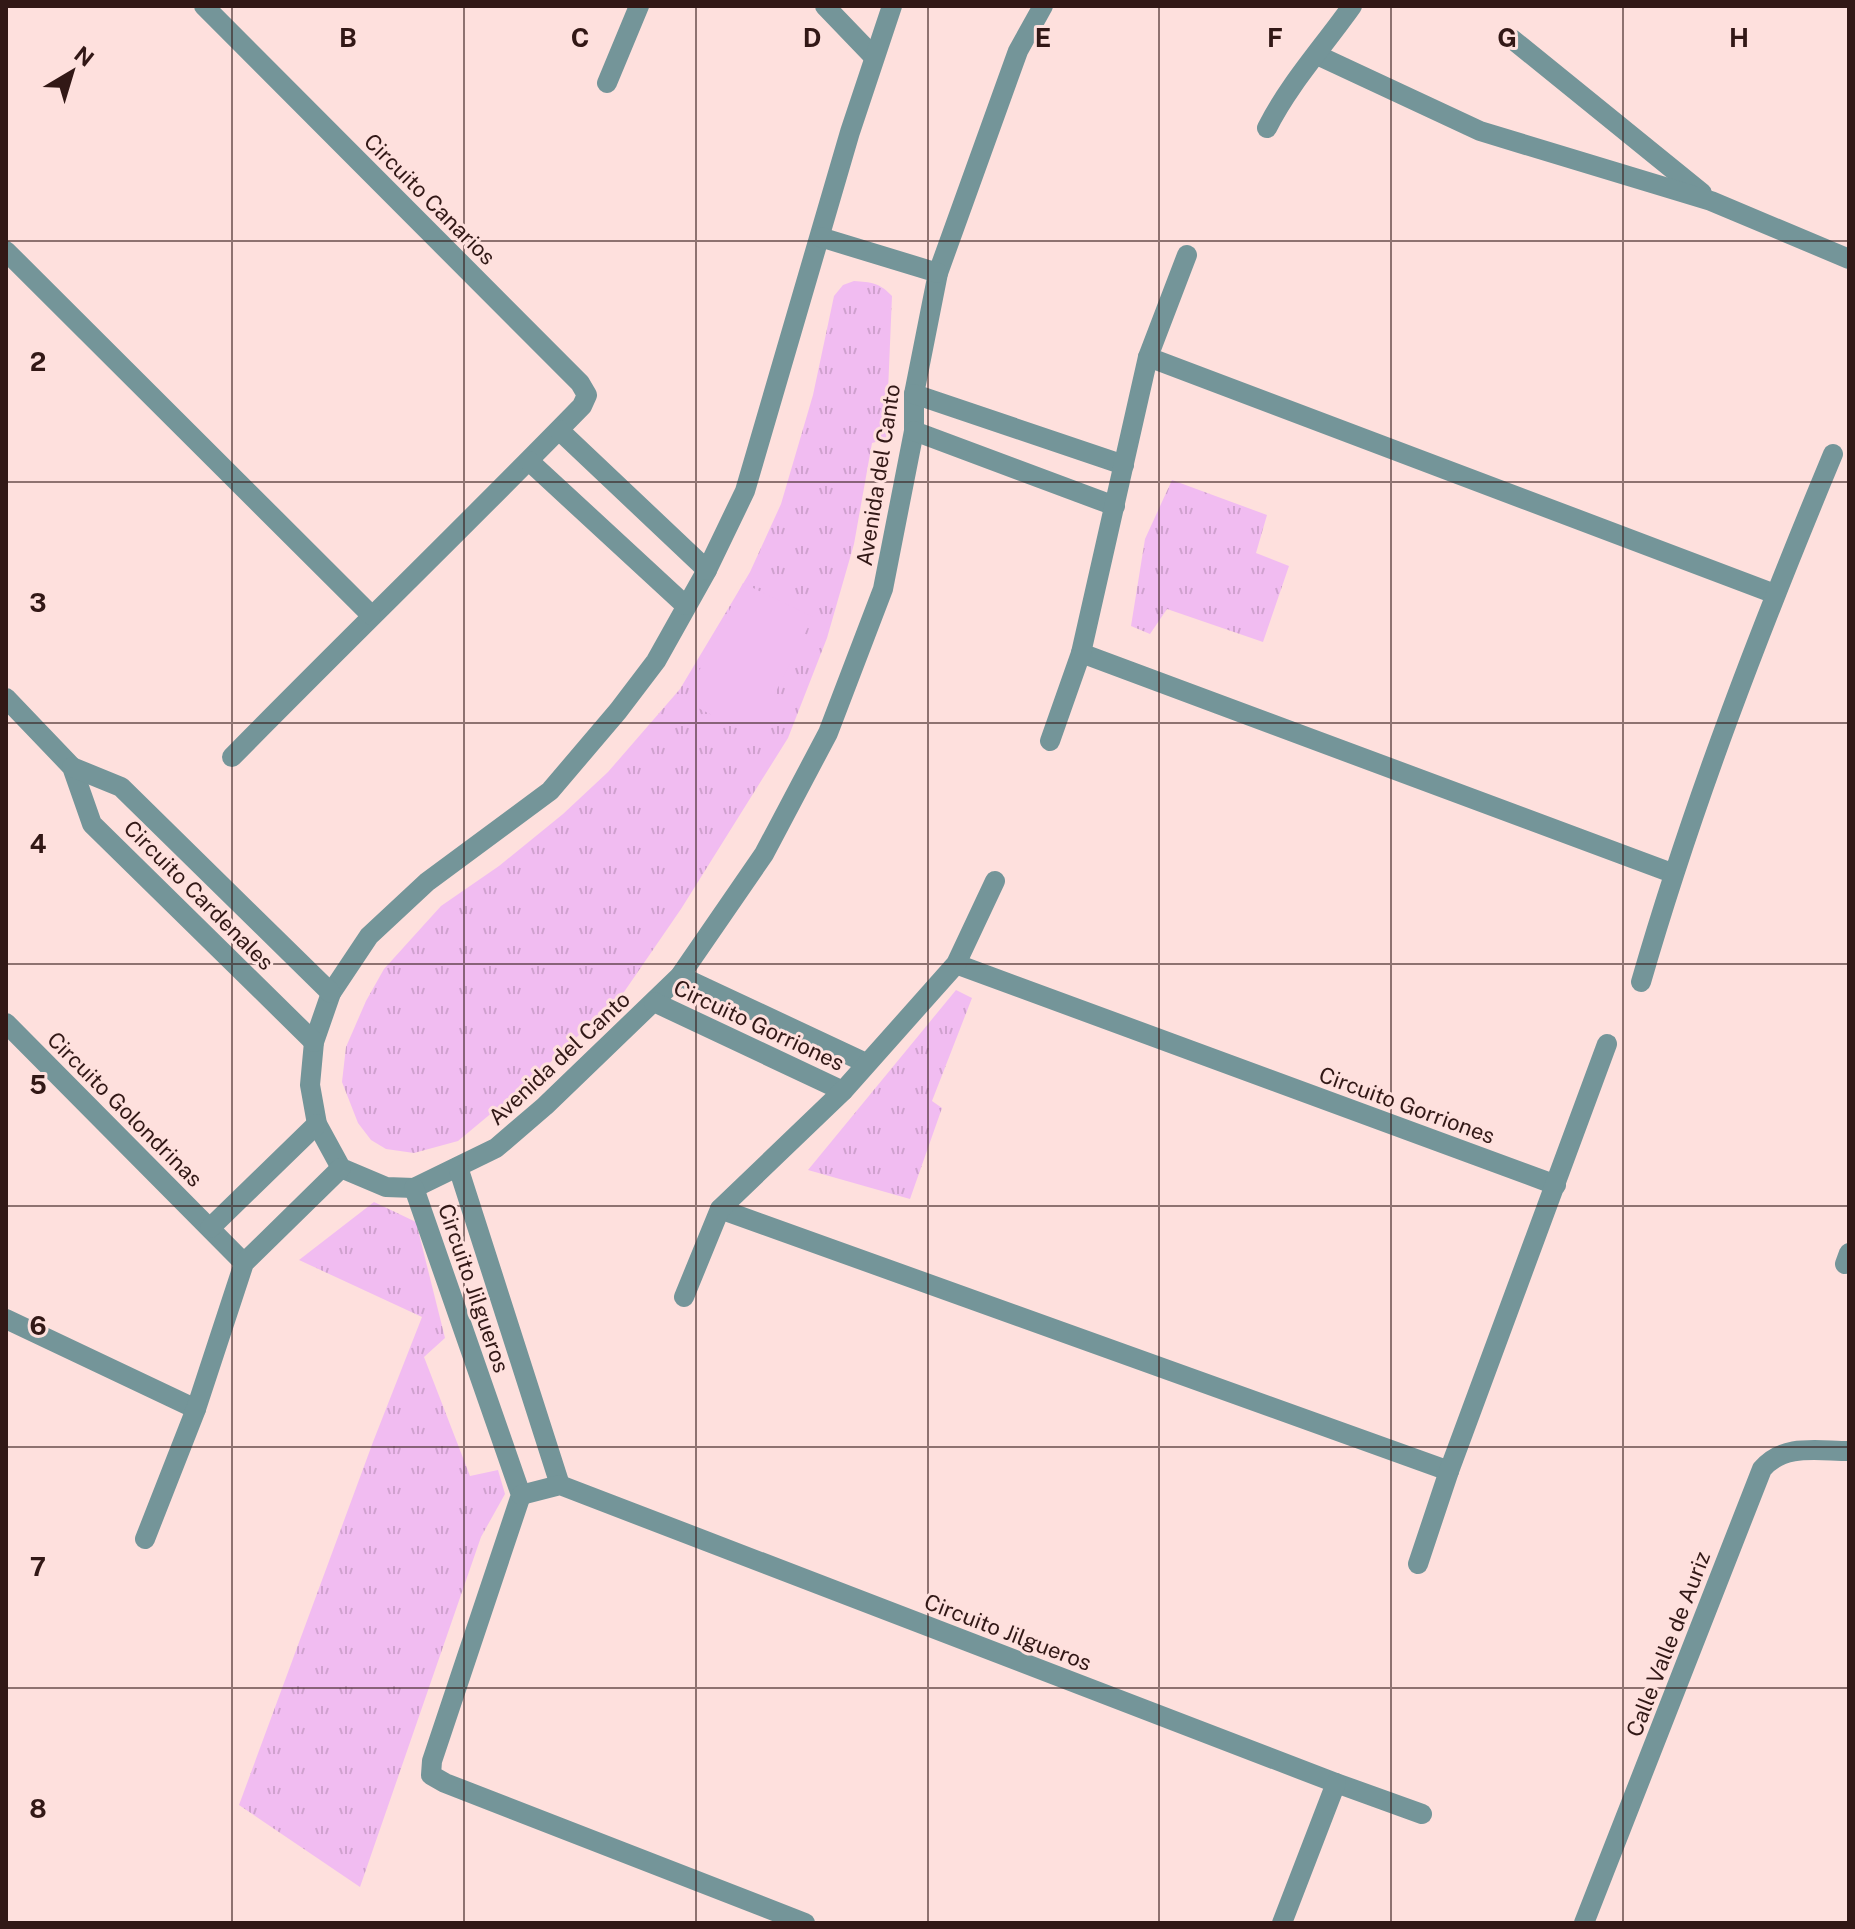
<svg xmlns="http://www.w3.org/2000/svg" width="1855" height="1929" viewBox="0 0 1855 1929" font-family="'Public Sans',sans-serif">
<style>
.park{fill:url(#park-tufts)}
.pitch{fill:#f1bcf1}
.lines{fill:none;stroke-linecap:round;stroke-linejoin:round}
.minor{stroke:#749599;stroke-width:20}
.grid{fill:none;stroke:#321816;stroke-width:2;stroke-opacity:0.55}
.labels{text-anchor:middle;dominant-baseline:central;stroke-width:6;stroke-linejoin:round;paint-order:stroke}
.street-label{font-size:22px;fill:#321816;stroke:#fee0dd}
.grid-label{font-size:26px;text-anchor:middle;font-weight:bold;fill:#321816;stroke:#fee0dd;stroke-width:6;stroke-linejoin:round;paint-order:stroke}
</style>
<defs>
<pattern id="park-tufts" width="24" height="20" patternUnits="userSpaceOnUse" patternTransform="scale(2)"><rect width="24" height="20" fill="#f1bcf1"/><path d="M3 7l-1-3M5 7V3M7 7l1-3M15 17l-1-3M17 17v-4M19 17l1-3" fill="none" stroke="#cfa1ce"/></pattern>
</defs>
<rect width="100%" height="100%" fill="#fee0dd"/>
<g class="park">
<path d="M854,281C871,282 880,283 892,296L886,439L872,443L854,544L827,638L788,738L681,909L624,992L536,1076L458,1141L414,1153L386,1149L371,1140L358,1123L342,1082L346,1047L366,1001L384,969L441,906L499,866L563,814L608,772L680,689L750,572L781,504L813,395L834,296L843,285Z"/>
<path d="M1172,480L1267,515L1256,553L1289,566L1263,642L1167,609L1150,634L1131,626L1145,539Z"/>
<path d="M956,990L972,998L932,1101L942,1108L910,1199L808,1170Z"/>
<path d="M374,1202L416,1222L445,1338L424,1357L470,1476L498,1470L505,1494L481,1537L360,1887L239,1805L373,1442L422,1317L299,1260Z"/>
</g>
<path class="pitch" d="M743,583L813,617L754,736L684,701Z"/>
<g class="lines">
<g class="minor">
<path d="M204,6L580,383L587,395L582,406C467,524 348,639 232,757"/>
<path d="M825,6L874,57"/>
<path d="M892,6L850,132L745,491L707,570L656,661L618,711L550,791L427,882L369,936L331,993L314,1042L310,1085L317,1124L341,1168L386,1187L414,1188L496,1148L545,1106L680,976L764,854L828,733L883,589L914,431V394L938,273L1018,51L1043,6"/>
<path d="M1512,39L1702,193"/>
<path d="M1317,55L1480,131L1711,201L1849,259"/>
<path d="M607,83L639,6"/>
<path d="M1267,128C1289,84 1323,47 1352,6"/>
<path d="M820,237L938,273"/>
<path d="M6,251L371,615"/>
<path d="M1148,357L1775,594"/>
<path d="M914,394L1124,465"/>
<path d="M559,430L707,570"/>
<path d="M914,431L1115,506"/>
<path d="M529,461L685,605"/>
<path d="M1081,653L1672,873"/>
<path d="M6,698L72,767L92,824L314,1042"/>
<path d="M1050,741L1081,653L1148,357L1187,255"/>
<path d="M72,767L121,787L331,993"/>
<path d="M956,964L1556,1185"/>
<path d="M680,976L866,1063"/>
<path d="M1641,982C1693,802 1761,627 1833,454"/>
<path d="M654,1002L843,1091"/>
<path d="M6,1023L244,1263"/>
<path d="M458,1167L560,1485"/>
<path d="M414,1188L521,1495L432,1761L431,1775L445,1783L805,1923"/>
<path d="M720,1209L1449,1471"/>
<path d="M210,1228L317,1124"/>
<path d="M1845,1264L1849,1253"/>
<path d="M684,1297L720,1209L843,1091L956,964L995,881"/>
<path d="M6,1319L196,1409"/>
<path d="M521,1495L560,1485L1336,1783L1422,1814"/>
<path d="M145,1539L196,1409L244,1263L341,1168"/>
<path d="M1418,1564L1449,1471L1607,1044"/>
<path d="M1282,1923L1336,1783"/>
<path d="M1584,1923L1762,1469C1784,1443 1818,1451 1849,1451"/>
</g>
</g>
<path class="grid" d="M232,6V1923M464,6V1923M696,6V1923M928,6V1923M1159,6V1923M1391,6V1923M1623,6V1923M6,241H1849M6,482H1849M6,723H1849M6,964H1849M6,1206H1849M6,1447H1849M6,1688H1849"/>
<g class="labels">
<g class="street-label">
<text transform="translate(430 199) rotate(45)">Circuito Canarios</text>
<text transform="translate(878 475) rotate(-81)">Avenida del Canto</text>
<text transform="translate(199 895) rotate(45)">Circuito Cardenales</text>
<text transform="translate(759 1025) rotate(25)">Circuito Gorriones</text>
<text transform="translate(559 1058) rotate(-43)">Avenida del Canto</text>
<text transform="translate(1407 1105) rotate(20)">Circuito Gorriones</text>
<text transform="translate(125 1109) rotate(45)">Circuito Golondrinas</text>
<text transform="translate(474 1288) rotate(71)">Circuito Jilgueros</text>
<text transform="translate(1008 1632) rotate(21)">Circuito Jilgueros</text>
<text transform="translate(1668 1644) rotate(-69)">Calle Valle de Auriz</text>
</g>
</g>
<g class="grid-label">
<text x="348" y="47">B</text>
<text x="580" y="47">C</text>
<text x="812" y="47">D</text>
<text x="1043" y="47">E</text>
<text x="1275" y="47">F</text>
<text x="1507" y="47">G</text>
<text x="1739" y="47">H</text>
<text x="38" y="371">2</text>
<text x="38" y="612">3</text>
<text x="38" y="853">4</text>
<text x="38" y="1094">5</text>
<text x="38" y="1335">6</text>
<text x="38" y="1576">7</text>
<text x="38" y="1818">8</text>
</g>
<rect width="1855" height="1929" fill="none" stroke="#321816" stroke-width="16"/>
<g transform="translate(72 72) rotate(38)" stroke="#fee0dd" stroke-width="6" paint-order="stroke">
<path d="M0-6L14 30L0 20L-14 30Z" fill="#321816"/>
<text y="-12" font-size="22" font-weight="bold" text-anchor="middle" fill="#321816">N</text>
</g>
</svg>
